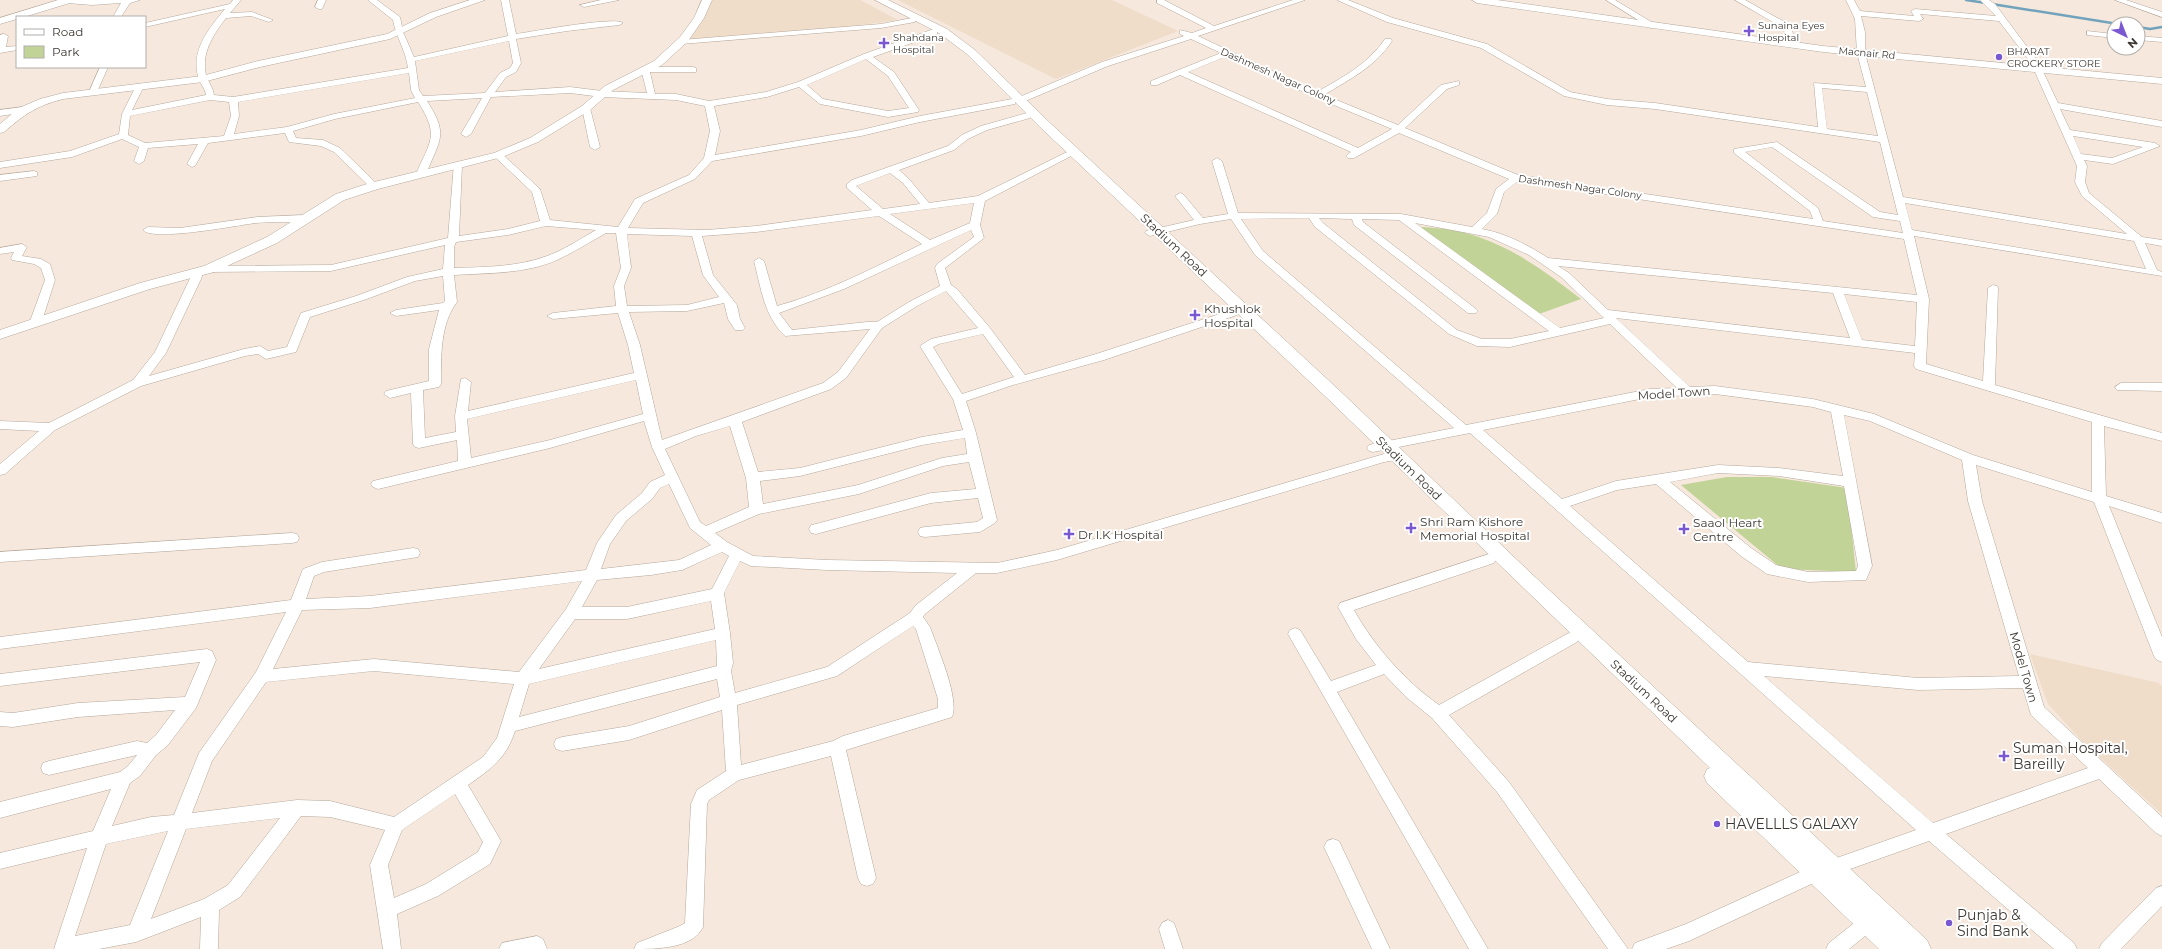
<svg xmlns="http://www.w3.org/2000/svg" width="2162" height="949" viewBox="0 0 2162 949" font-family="Montserrat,sans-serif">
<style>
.built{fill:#efdcc9}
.green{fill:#c1d396}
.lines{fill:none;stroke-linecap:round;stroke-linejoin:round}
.stream{stroke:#71a4bc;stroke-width:2.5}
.minor-casing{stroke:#b5a89c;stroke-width:1}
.tertiary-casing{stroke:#b5a89c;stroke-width:1}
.secondary-casing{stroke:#b5a89c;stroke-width:1}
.minor{fill:#fff;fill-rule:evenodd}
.tertiary{fill:#fff;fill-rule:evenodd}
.secondary{fill:#fff;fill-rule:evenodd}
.poi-dot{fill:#7a58d2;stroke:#fff;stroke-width:1.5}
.labels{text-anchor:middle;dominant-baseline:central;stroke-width:4;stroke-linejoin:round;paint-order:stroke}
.far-poi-label{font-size:10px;fill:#3d3833;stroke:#fff;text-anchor:start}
.far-street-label{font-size:10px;fill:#3d3833;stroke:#fff}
.street-label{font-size:12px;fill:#3d3833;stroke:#fff}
.poi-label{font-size:12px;fill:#3d3833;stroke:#fff;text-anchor:start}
.near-poi-label{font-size:14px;fill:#3d3833;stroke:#fff;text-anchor:start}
</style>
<rect width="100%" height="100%" fill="#f6e8dc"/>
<g class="built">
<path d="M709,0H860L898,20L815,31L686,41Z"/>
<path d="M898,0H1112L1178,31L1056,79Z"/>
<path d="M2030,654L2159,683L2162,687V814L2084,743L2048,704Z"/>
</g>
<g class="green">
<path d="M1422,227C1432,228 1442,228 1452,230C1502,239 1542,269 1581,299L1539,314L1422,231Z"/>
<path d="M1727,477H1771L1847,488L1856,572L1782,569L1681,485Z"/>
</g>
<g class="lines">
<g class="stream">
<path d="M1966,0L1986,3"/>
<path d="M1992,4L2118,24"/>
<path d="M2138,27L2150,29L2162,27"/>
</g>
<g class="minor-casing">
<g id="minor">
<path d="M64,0H140L130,3L121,17H113L121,3L92,5L67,3Z"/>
<path d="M233,0H241L230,13L252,12L273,20L269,22L251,16L226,18C213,35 201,53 206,75C208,82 213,87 214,95L233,97L408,68C406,51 396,37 393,20L368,0H377L400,17L403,32L414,57L508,36L501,0H509L516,34C531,32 615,16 623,23L619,25L567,31L516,39L521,63L516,72L506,77L495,92L570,87L602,91L647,93L641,69L642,67H693L696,68V72H650L655,94H676L709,101L766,92L798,82L864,54L931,30H937V34L873,57L894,72L919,110L918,112L888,117L820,104L799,87L767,97L714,106L720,131L715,155L861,130L920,116L1012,99L1015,100V104L920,122L861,136L712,161L695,179L643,203L628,228L707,230L756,226L872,210L847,188V184L852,180L948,146L962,135L981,126L1027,113L1030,114V118L987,130L968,139L954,150L899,170L909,179L929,203L978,196L1065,153L1068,152L1073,155L985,201L980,225L984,238L945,268L951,285L957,289L990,328L1025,375L1096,354L1229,311L1233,310L1239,313L1237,315L1104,360L1013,385L966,401L976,433L997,520L995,523L980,532L925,537L920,536L918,532L920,528L925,527L977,522L983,518L978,498L931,503L816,534L811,533L809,529L811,525L816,524L931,493L976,489L969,462L943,466L859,494L759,514L715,533L727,542L753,556L827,560L997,563L1057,550L1384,454L1397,452L1403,456L1402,459L1384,462L1057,560L997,573H976L925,614L923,617L930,627C937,647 960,699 952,717L846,750L876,878L873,884L867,886L861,884L858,878L831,756L739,780L709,800L707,804L703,927C693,949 655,949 634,949L637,943L680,926L685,923L691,804L697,790L726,771L722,710L629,740L562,751L556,749L554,744L556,739L562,737L629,726L720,697L717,679L515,731C506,759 491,769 468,785L501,841L490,864L438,896L397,914L401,949H383L370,865L385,830L330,817L301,816L240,897L219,910L218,949H200L201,917L136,942L99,949H54L87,848L0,869V853L93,831L111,789L0,818V802L120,772L128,766L137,755L49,775L43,773L41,768L43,763L49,761L137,741L147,743L156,735L175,710L78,717L13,727L0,726V712L13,713L78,703L185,697L200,662L0,686V674L207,649L212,651L216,660L196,708L168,745L156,755L140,776L130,783L112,826L151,817L174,815L199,753L256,672L286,612L0,649V637L291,600L303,569L322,562L413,548L418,549L420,553L418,557L324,572L314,576L306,599L370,596L586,570L597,543L616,515L642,493L650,482L665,475L652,447L644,421L550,448L378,489L373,487L371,484L373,481L458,461L457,440L419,448L415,447L413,444L411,393L390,398L384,394L386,391L429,381V349L439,310L396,316L390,313L396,310L443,303L445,301L443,276L415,281L364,300L310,317L296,352L266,359L258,354L245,356L141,386L55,430L5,474L0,475V464L39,431L0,429V421L49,423L133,380L155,352L194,270H202L203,272L201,279L166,353L149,376L244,349L260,346L268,351L287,347L301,313L356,296L407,277L443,269L445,245L331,271L209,272L204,269L209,266L331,265L448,238L454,163H460L462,165L459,236L508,229L540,221L532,192L495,157V153H501L540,189L550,220L618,227L635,199L689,175L704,158L710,131L705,106L676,100L602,97L570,93L491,97L471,134L466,137L461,134L482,98L427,101C449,135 440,139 426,174L421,177L416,174C430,141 440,136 418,102L335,119L293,131L296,138L323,140L340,148L377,184V188H371L334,152L321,146L289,142L285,133L208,143L195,166L192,167L187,164L198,144L148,148L144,161L139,164L134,161L139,147L122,139L72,157L0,168V162L70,151L119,134L122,114L137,84L144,86L132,110L206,95C205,87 199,83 198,76C191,50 209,28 225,9L145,27V23L230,4ZM509,41L513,63L510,68L500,73L485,93L423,96L419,90L415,61ZM866,59L888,76L909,108L888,111L823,99L807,85ZM409,73L411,90L415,98L334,114L287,127L234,134L239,116L238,102ZM210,100L229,102L231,116L224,136L145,143L128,135L130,116ZM890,173L903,183L920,204L883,209L856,186ZM974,203L970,223L930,240L890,214ZM879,216L922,244C875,267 828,292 777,306L764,261L759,258L754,261C761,288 764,316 785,336L870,329L838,372L823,383L662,440L640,345L629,312L687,311L724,303L728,319L735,330H743L745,328L740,319L737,305L713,275L702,236L756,232ZM546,226L596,230C580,239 564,250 547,256C518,267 485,267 454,268V247L456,242L508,235ZM971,230L974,237L937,264L935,268L940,286L909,302L877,322H867L792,330L779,313L844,289ZM606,233H616L621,268L614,286L616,306L553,313L547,316L553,319L618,313L628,345L634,373L468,411L471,382L465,378L461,379L455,416L456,432L425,438L423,390L439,387L441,384C441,357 440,324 457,302L454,275C487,273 526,274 557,260C574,252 590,242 606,233ZM627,234L692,236L703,275L719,297L687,305L627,306L624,286L631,268ZM946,291L978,328L931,339L920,346L953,399L963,430L922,437L800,468L758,472L742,422L831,389L846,378L882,328L917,306ZM983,334L1014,377L962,394L933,347L939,344ZM636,380L643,414L550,440L471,458L467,419ZM730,426L746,478L749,507L706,526L700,522L665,449L696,436ZM965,438L967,454L942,458L858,485L763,504L760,481L800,476L922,445ZM669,484L690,528L711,545L679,560L601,569L610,544L626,521L652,499L660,488ZM722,552L729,556L712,589L627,607H582L597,580L651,575L682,570ZM740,561L751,566L827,570L957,573L915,606L910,613L827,667L735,693L731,671L733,663L730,633L724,593ZM582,581L566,609L519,672L374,659L273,669L302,610L370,608ZM711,601L715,629L539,669L575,619H627ZM913,626L916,629L938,699V708L843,736L833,741L741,765L737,705L837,676ZM716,640L717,666L519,717L529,684ZM374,671L514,684L497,738L483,757L394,817L330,801L297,800L192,813L212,761L266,682ZM455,794L483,842L478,852L426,884L394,898L388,865L402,830ZM280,818L228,885L204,899L151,919L186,829ZM168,831L130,925L75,936L106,844Z"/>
<path d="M318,0H326L322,9H319L315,7Z"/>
<path d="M601,0H619L584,7L580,5Z"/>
<path d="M1157,0H1164L1214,26L1293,0H1305L1198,36L1317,92C1343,77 1368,64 1385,39H1391L1392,41C1375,67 1350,79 1324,95L1398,125L1441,85L1459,81V85L1447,89L1405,128L1518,175L1813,219L1810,211L1734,153V149L1777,142L1880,212L1898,215L1880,142L1655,109L1607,105L1564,96L1481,48L1387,22L1337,0H1348L1393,18L1487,44L1570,92L1607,99L1655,103L1818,127L1814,83L1866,87L1857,53L1855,19L1846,0H1854L1860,11L1914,16L1911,11L1915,9L1996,16L1980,0H1989L1995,4L2039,63L2058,103L2162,121V127L2060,109L2070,130L2155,143L2160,146L2113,164L2084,160L2087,166L2085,182L2089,193L2142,237L2162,240V246L2145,243L2157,270L2162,272V276L1914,236L1929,299L1926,364L1983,381L1988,288L1993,285L1997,286L1998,288L1995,385L2162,433V441L2104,426L2106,496L2162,513V523L2109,506L2162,637V662L2157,660L2154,656L2094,502L1976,465L1982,501L2044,707L2162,817V836L2156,833L2099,779L1946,834L2074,943L2077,949H2054L1929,841L1822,879L1689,941L1666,949H1632L1635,943L1686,924L1811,867L1916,830L1470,433L1373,452L1369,451L1367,448L1369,445L1373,444L1454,428L1255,255L1231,219L1200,224L1150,236L1145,233L1146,231L1194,220L1175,196L1180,193L1183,194L1203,218L1228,214L1212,161L1217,158L1222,161L1238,213L1401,214L1472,227L1487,213L1496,189L1509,179L1399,133L1354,158H1348L1346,156L1351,152L1180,75L1157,85H1151V81L1221,53L1191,39L1108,66L1023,102H1017V98L1102,62L1184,36L1180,34V30L1192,33L1206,28L1157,3ZM1920,14L1999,21L2031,63L2077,166L2075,182L2082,196L2127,234L1903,197L1865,53V32L1861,16L1919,21L1923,19ZM1227,56L1312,96L1392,129L1358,148L1188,72ZM1822,88L1867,92L1878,136L1827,129ZM2073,136L2143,147L2112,158L2081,154ZM1772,147L1873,217L1900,221L1903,233L1823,221L1818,208L1745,152ZM1518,181L1904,239L1917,295L1548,258C1528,245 1505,233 1482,229L1497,214L1504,192ZM1905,203L2134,241L2146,269L1912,230ZM1309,218L1315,227L1449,334L1477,346L1510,347L1610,324L1677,388L1650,389L1466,425L1263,251L1241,219ZM1319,218L1352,219L1354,225L1468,313H1476L1478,311L1476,309L1363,222L1362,219L1399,220L1549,331L1510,339H1482L1457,330L1323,223ZM1415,223L1489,237L1529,255L1561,277L1604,318L1560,328ZM1558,266L1833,293L1850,338L1608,310L1569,273ZM1844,294L1917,302L1915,346L1862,340ZM1616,318L1915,353L1914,366L1916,369L2092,422V492L1973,455L1874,414L1813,399L1715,386L1690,387ZM1715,394L1813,407L1831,412L1843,476L1779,468L1718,465L1616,481L1562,499L1483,430L1650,397ZM1844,415L1870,421L1962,460L1968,501L2019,676L1918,678L1748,662L1570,506L1617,490L1656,484L1741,556L1767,574L1808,582L1866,580L1872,566ZM1718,473L1779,476L1844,486L1858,566L1856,571L1808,572L1776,565L1751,548L1670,482ZM1764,676L1918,690L2023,688L2031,715L2088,768L1933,823Z"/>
<path d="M1606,0H1615L1658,26L1651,28Z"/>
<path d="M1735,0H1745L1790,25L1797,45L1796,47L1789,45L1783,28Z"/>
<path d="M2115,0H2126L2162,12V17Z"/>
<path d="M912,18H915V22L881,28L681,44L677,42L681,40L881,24Z"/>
<path d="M2087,31L2114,34V38L2087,35Z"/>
<path d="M4,34L8,36L6,47L17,46V50L0,53V35Z"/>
<path d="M2138,36L2162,38V42L2138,40Z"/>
<path d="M100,67H108L97,92L90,94L89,92Z"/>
<path d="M586,105L590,108L600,147L595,150L590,147L582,108Z"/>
<path d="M23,107L27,110L26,112L0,116V110Z"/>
<path d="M34,171L37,172V176L0,181V175Z"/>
<path d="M305,215L310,218L309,220C292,224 273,221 256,223C238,225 153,242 143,230L148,227L180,228L257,217Z"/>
<path d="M22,244L27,247L22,256L41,259L50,264L55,280L41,324L35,327L29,324L45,280L41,268L34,264L12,260L11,258L14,252L0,254V248Z"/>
<path d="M2121,383H2162V391L2117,390L2115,387Z"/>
<path d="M292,533L297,534L299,538L297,542L292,543L0,562V552Z"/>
<path d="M1489,554L1494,555L1496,559L1494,563L1354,610C1374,646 1405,681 1439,705L1567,634L1572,632L1577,634L1579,638L1577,642L1449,715L1509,782L1628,949H1608L1497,792L1432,718L1406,697L1384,674L1337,692L1488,949H1469L1288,634L1290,630L1295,628L1300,630L1331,681L1376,665L1356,639L1338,607L1340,603Z"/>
<path d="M1333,839L1339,841L1390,949H1372L1324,847L1327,841Z"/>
<path d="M2162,886V906L2121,949H2099L2102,943L2156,888Z"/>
<path d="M1869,913L1875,916L1878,922L1875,928L1849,949H1826L1829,943L1863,916Z"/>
<path d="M1168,920L1174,923L1183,949H1165L1159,929L1162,923Z"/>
<path d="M537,936L543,939L547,949H499L502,943Z"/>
</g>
</g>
<g class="tertiary-casing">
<g id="tertiary">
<path d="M470,0H485L436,17L390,39L260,67L203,82L63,99C36,106 25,114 4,132L0,133V124L19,108L40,99L63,93L202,76L258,61L387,34L430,13Z"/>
<path d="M702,0H712L704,18L688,41L662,65L613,90L590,110L538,142L502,157L378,189L344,200L277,243L214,272L150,289L0,339V330L140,283L204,266L267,237L336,194L370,183L494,153L530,138L582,106L605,86L654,61L680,37L694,18Z"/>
<path d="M1472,0H1497L1823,46L2162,78V84L1823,52L1477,3Z"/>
</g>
</g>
<g class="secondary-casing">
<g id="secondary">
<path d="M58,0H74L73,2L24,17H17V19L0,24V18Z"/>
<path d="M875,0H888L947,29L975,50L1049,122L1340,391L1535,577L1927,940L1931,949H1879L1707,783L1704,776L1707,769L1710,768L1328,399L1041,128L967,54L939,33Z"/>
</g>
</g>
<use href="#minor" class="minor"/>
<use href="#tertiary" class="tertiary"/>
<use href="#secondary" class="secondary"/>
</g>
<g class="poi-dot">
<path d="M1747 25h4v4h4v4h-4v4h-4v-4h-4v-4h4z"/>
<path d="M882 37h4v4h4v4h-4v4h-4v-4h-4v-4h4z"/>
<circle cx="1999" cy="57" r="4"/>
<path d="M1193 309h4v4h4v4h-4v4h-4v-4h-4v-4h4z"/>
<path d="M1409 522h4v4h4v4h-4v4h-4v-4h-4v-4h4z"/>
<path d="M1682 523h4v4h4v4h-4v4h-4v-4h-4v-4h4z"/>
<path d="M1067 528h4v4h4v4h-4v4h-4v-4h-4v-4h4z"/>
<path d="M2002 750h4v4h4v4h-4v4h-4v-4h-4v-4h4z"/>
<circle cx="1717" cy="824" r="4"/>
<circle cx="1949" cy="923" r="4"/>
</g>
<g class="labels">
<g class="far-poi-label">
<text x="1758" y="25">Sunaina Eyes<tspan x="1758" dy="12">Hospital</tspan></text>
<text x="893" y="37">Shahdana<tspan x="893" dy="12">Hospital</tspan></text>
<text x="2007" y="51">BHARAT<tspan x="2007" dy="12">CROCKERY STORE</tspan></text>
</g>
<g class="far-street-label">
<text transform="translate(1867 53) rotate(5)">Macnair Rd</text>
<text transform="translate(1278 76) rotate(24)">Dashmesh Nagar Colony</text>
<text transform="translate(1580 187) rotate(8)">Dashmesh Nagar Colony</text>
</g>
<g class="street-label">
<text transform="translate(1174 245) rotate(43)">Stadium Road</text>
<text transform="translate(1674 393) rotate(-4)">Model Town</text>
<text transform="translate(1409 468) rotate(44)">Stadium Road</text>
<text transform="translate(2024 667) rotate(74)">Model Town</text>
<text transform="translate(1644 691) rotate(43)">Stadium Road</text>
</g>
<g class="poi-label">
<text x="1204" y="308">Khushlok<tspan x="1204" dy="14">Hospital</tspan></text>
<text x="1420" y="521">Shri Ram Kishore<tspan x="1420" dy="14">Memorial Hospital</tspan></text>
<text x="1693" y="522">Saaol Heart<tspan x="1693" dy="14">Centre</tspan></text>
<text x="1078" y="534">Dr I.K Hospital</text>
</g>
<g class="near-poi-label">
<text x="2013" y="748">Suman Hospital,<tspan x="2013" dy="16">Bareilly</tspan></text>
<text x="1725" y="824">HAVELLLS GALAXY</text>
<text x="1957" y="915">Punjab &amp;<tspan x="1957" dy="16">Sind Bank</tspan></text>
</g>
</g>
<rect x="16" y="16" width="130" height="52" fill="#ffffff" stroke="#b1afad"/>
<rect x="24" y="29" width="20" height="6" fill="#ffffff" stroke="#b1afad"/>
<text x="52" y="36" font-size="12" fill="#3d3833">Road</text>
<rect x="24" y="46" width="20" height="12" fill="#c1d396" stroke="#b1afad"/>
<text x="52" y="56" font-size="12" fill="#3d3833">Park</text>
<g transform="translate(2126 36) rotate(137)"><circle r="19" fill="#ffffff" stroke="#b1afad"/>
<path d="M0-3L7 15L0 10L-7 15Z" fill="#7a58d2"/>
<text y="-6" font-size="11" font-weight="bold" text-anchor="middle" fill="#3d3833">N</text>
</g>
</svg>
